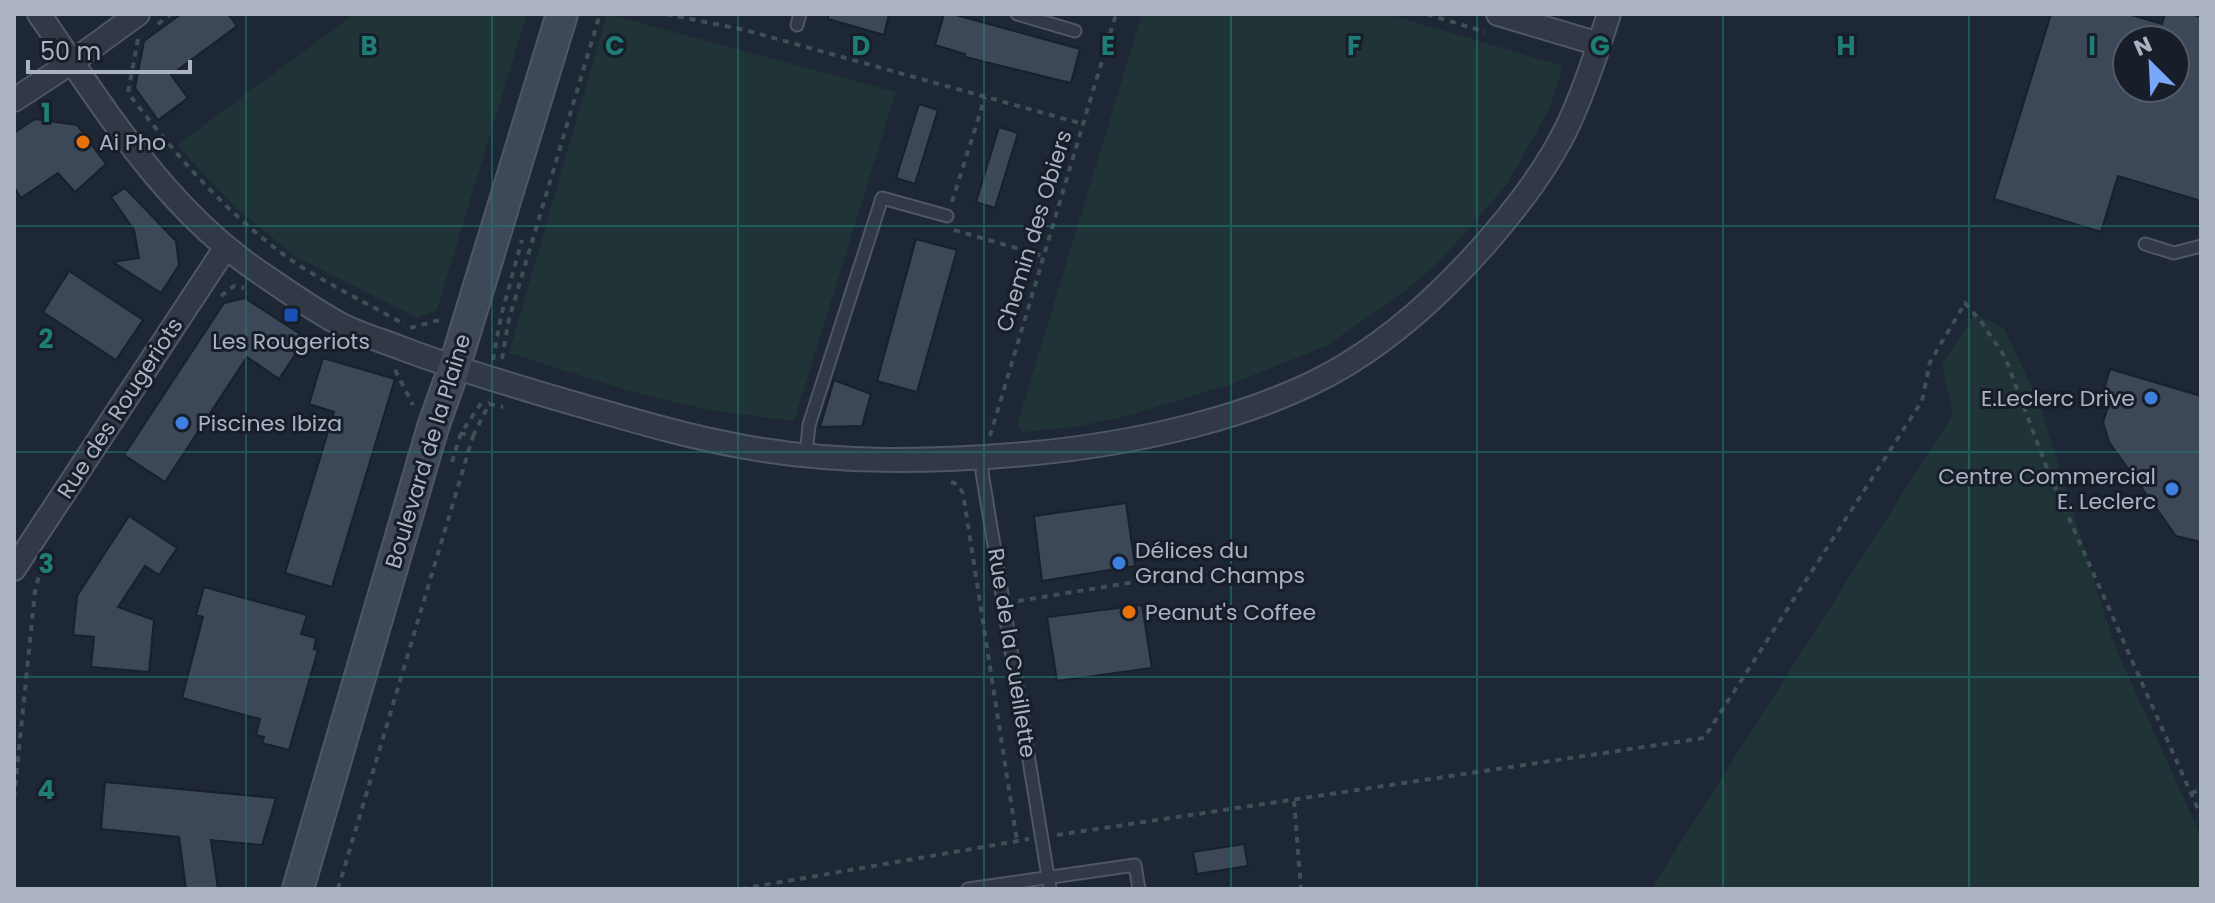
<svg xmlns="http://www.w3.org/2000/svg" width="2215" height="903" viewBox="0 0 2215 903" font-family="Poppins,sans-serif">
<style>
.green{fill:#203336}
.building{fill:#3c4758;stroke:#19202c;stroke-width:2;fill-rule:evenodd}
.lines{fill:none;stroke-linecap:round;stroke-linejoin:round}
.service-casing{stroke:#4f5664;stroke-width:15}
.minor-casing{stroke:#4f5664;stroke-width:26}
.secondary-casing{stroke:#4f5664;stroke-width:34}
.path{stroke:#3d5054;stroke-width:4;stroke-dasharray:6 6;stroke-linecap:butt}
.service{stroke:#313946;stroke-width:11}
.minor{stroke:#313946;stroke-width:22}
.secondary{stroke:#3f4859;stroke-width:30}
.grid{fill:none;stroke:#1f7c76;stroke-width:2;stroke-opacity:0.55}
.food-dot{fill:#e8710a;stroke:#171e2a;stroke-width:3}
.transit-dot{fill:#1a4fb4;stroke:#171e2a;stroke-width:3}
.shop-dot{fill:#3f7fe0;stroke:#171e2a;stroke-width:3}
.labels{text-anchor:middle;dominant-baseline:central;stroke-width:6;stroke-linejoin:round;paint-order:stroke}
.poi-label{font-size:22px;fill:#abb3c3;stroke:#171e2a;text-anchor:start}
.street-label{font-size:22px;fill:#abb3c3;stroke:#171e2a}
.grid-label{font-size:26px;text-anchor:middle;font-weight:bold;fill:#1f7c76;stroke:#171e2a;stroke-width:6;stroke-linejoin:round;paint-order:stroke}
</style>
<rect width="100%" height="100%" fill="#1e2735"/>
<g class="green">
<path d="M354,14H527L437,309L418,318L296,257L237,209L177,145Z"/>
<path d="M607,14L896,92L794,421L708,410L626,390L509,353Z"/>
<path d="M1142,14H1388L1563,66L1549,110L1506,186L1438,263L1400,295L1326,346L1229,385L1127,416L1075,427L1023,432L1017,425Z"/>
<path d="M1975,314L2004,328L2038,400L2114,644L2201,836V889H1651L1953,414L1942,364Z"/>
</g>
<g class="building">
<path d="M181,14H228L237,26L171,75L188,98L158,120L135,88L144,41Z"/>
<path d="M828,14H889L884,35L828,19Z"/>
<path d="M944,14H952L1080,49L1071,83L965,57V54L935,45Z"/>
<path d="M2051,14H2128L2162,24L2165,14H2191L2201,17V201L2118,176L2101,232L1994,199ZM2127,40H2175V88H2127Z"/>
<path d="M919,104L938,110L915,184L896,178Z"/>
<path d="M35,119L77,125L106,164L75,192L58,173L21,198L14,187V133Z"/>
<path d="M999,127L1018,133L995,208L976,202Z"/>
<path d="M125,188L176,241L179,265L161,293L113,262L139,258L134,230L111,197Z"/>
<path d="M916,239L957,250L917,392L877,381Z"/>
<path d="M69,271L143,320L116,360L43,312Z"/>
<path d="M245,298L306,338L279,379L247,357L165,482L124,455L224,303Z"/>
<path d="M323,358L395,379L332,587L285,573L334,412L309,404Z"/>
<path d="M2110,369L2201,396V542L2176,536L2109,442L2103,422L2109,404L2101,400Z"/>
<path d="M834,380L871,394L862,426L820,427Z"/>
<path d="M1126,503L1135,566L1042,581L1034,516Z"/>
<path d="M129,516L177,548L159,575L145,566L118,607L154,620L149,672L91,667L94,637L73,635L77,596Z"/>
<path d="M204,587L307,615L301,634L316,638L314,649L318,650L289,750L262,743L264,737L256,735L260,719L182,698L203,617L196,615Z"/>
<path d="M1142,605L1152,668L1057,681L1047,617Z"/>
<path d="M105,782L276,798L262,845L211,840L218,889H186L179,837L101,829Z"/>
<path d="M1244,844L1248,866L1197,874L1193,852Z"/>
</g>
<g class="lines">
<g class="service-casing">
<g id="service">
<path d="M1017,14L1075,31"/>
<path d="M797,25L800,14"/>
<path d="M2145,244L2174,253L2201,246"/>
<path d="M806,455L809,425L882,198L947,216"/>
<path d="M984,458L982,472L1050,889"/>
<path d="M968,889L1135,865L1139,889"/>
</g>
</g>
<g class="minor-casing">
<g id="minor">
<path d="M39,14C105,109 166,211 265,276C288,292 313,309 338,323C358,334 381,340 401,348C459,370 517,387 576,404C632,420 688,437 745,447C838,464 932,462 1025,454C1128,445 1260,418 1349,363C1404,329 1451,284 1493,235C1522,201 1550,164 1569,123C1585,88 1597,51 1609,14"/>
<path d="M1498,14L1599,44"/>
<path d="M14,100L72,62L138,14"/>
<path d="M14,569L226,247"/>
</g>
</g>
<g class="secondary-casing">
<path id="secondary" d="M298,889L433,427L454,368L562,14"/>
</g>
<g class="path">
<path d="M666,14L745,30L1083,124"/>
<path d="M1427,14L1485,32"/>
<path d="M158,24L171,14"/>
<path d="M138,39L128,93C177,157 230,218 297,264C331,286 369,304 405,325"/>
<path d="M952,202L985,97"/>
<path d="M954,230L1044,256"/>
<path d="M221,296L234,286L244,288"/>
<path d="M410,328L443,319"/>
<path d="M502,359L509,319L600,14"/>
<path d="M493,360L501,316L522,240"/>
<path d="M395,370L413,405"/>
<path d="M489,404L503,407"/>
<path d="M473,436L490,402"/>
<path d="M990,436L1116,14"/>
<path d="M452,462L461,433L484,399"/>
<path d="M951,482L957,484L963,493L1017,841"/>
<path d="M1018,601L1147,580"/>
<path d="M2191,793L2201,790"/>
<path d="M14,798L35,591L39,575"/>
<path d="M1294,801L1301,889"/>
<path d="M1057,835L1704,738L1922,401L1930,362L1965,303L1982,323L2005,357L2048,471L2201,816"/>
<path d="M338,889L473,436L458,433"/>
<path d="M741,889L1029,839"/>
</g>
<use href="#service" class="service"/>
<use href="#minor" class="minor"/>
<use href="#secondary" class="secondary"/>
</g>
<path class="grid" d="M246,14V889M492,14V889M738,14V889M984,14V889M1231,14V889M1477,14V889M1723,14V889M1969,14V889M14,226H2201M14,452H2201M14,677H2201"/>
<g class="food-dot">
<circle cx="83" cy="142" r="8"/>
<circle cx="1129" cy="612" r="8"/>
</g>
<rect class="transit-dot" x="283" y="307" width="16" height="16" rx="4"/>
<g class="shop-dot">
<circle cx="2151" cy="398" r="8"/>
<circle cx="182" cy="423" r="8"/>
<circle cx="2172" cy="489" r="8"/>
<circle cx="1119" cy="563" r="8"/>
</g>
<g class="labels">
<g class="poi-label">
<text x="99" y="142">Ai Pho</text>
<text x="291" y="341" text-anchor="middle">Les Rougeriots</text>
<text x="2135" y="398" text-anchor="end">E.Leclerc Drive</text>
<text x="198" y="423">Piscines Ibiza</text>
<text x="2156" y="476" text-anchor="end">Centre Commercial<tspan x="2156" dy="25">E. Leclerc</tspan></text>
<text x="1135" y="550">Délices du<tspan x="1135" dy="25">Grand Champs</tspan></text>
<text x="1145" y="612">Peanut's Coffee</text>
</g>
<g class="street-label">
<text transform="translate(1034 231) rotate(-73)">Chemin des Obiers</text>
<text transform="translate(120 408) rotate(-57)">Rue des Rougeriots</text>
<text transform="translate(428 451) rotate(-73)">Boulevard de la Plaine</text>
<text transform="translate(1012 653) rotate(81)">Rue de la Cueillette</text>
</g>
</g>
<g class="grid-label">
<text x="369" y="55">B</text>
<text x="615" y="55">C</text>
<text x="861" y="55">D</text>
<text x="1108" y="55">E</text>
<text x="1354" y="55">F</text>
<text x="1600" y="55">G</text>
<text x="1846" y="55">H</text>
<text x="2092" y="55">I</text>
<text x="46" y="122">1</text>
<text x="46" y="348">2</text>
<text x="46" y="573">3</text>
<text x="46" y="799">4</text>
</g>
<rect width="2215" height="903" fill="none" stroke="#abb3c3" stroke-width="32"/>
<g transform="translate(2151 64) rotate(336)"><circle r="38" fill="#171e2a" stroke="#525a67" stroke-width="2"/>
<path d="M0-6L14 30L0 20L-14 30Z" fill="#79a7fa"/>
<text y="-12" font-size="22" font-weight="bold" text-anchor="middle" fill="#abb3c3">N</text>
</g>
<path d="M28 60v12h162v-12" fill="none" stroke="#abb3c3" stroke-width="4"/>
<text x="40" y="60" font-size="24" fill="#abb3c3" stroke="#171e2a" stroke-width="6" paint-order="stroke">50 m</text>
</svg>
